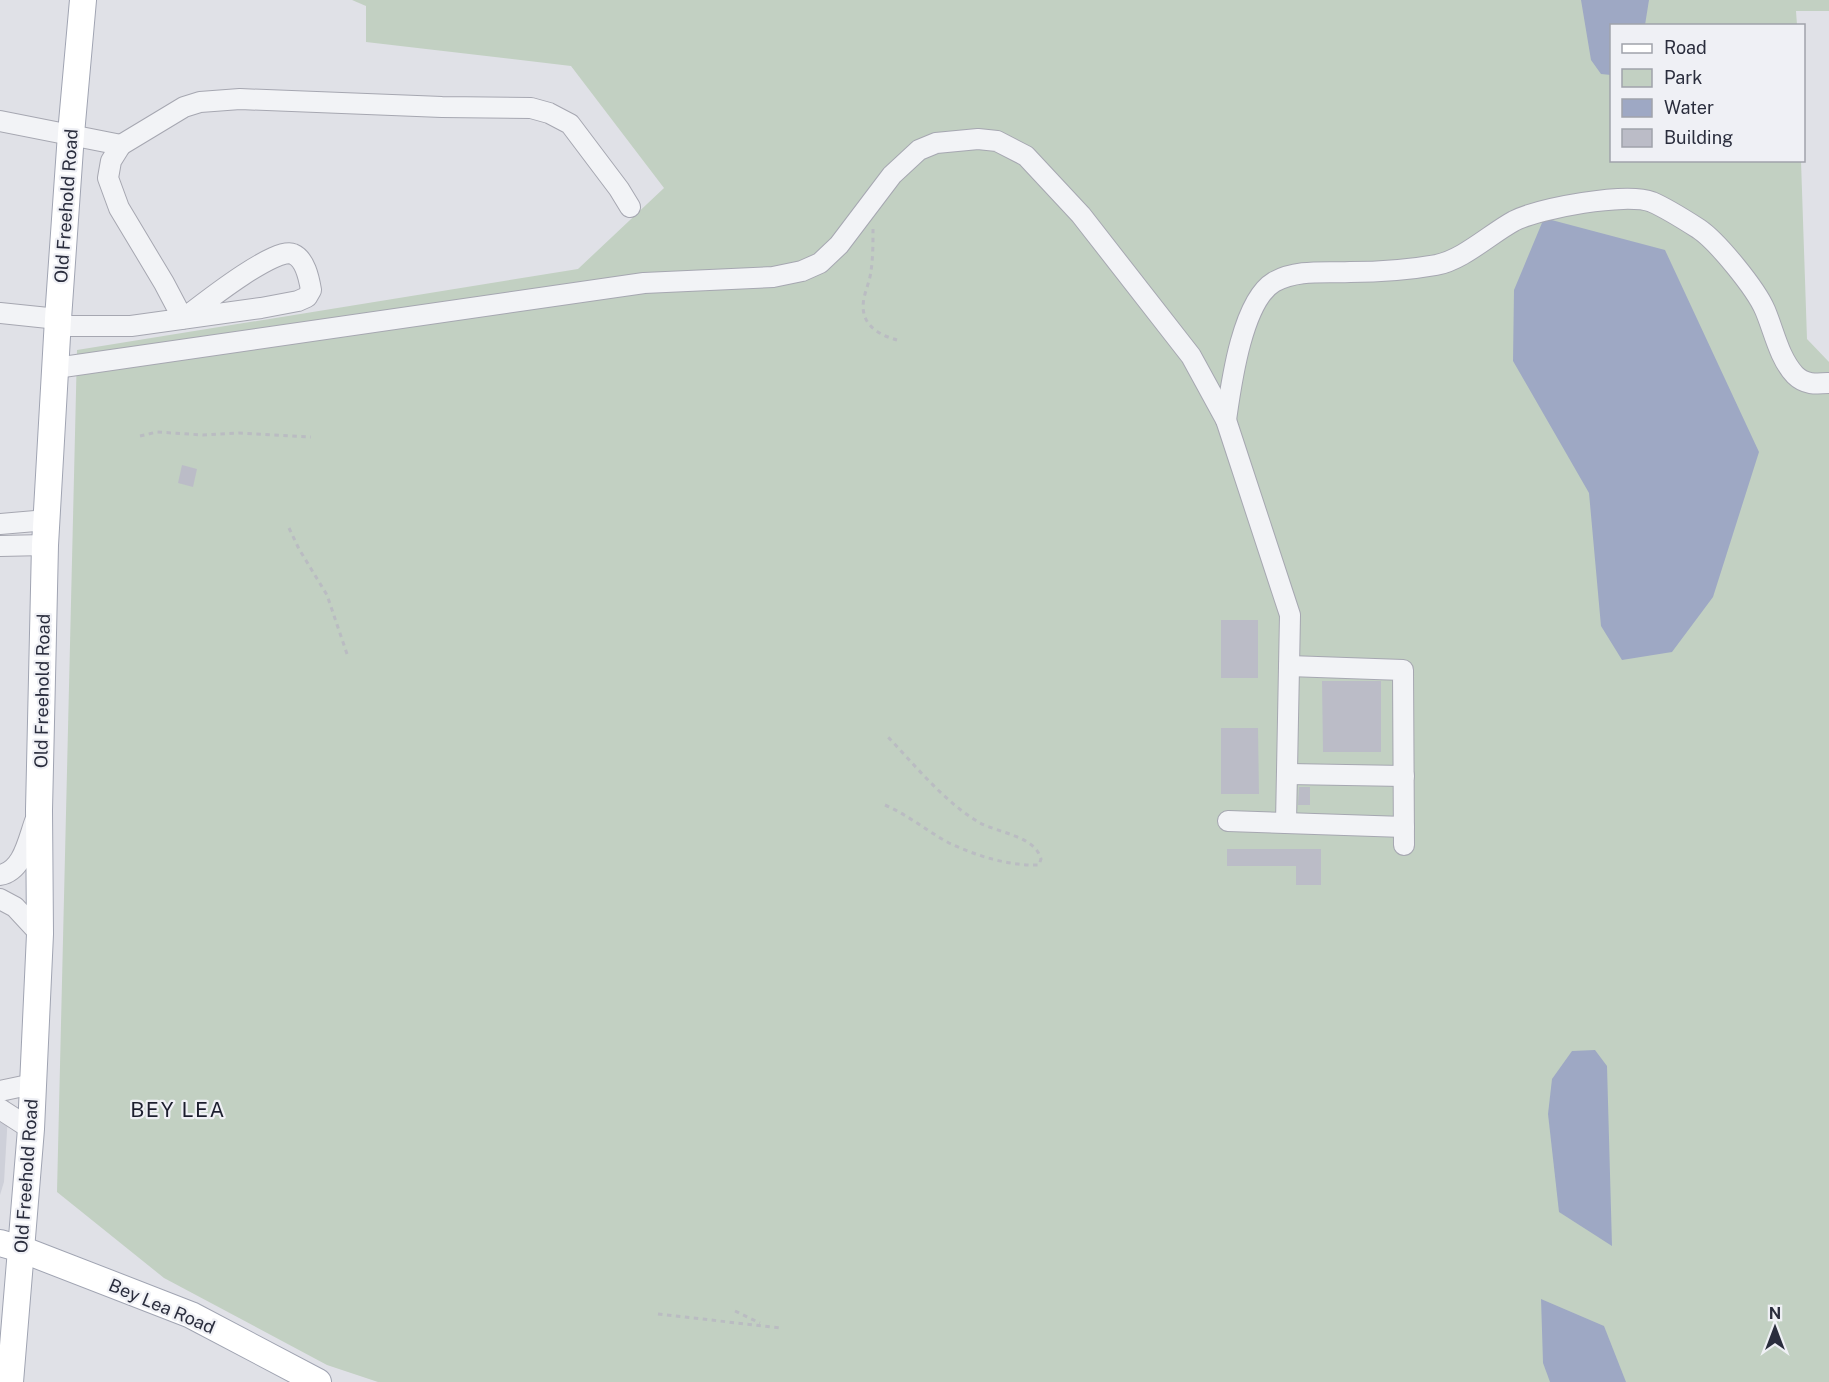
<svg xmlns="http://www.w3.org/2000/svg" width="1829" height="1382" viewBox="0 0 1829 1382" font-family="'Public Sans',sans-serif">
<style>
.built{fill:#ced0d9}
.green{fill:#c2d0c2}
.water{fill:#9ea8c4}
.building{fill:#bbbcc7}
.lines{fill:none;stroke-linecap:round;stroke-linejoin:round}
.minor-casing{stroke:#a6a7b1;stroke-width:22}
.major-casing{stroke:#a0a4b2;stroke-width:28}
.path{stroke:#babcc2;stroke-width:3;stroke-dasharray:4.5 4.5;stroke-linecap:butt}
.minor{stroke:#f2f3f6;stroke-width:20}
.major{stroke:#fff;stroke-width:26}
.labels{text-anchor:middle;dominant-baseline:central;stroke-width:4.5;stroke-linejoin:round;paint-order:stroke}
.street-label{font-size:18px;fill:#2a2d3d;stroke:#eff0f5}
.quarter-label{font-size:21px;letter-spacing:1.5px;fill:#1c1e2e;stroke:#eff0f5}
</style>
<rect width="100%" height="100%" fill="#e0e1e7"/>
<path class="built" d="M0,1080L10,1081L4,1182L0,1195Z"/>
<path class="green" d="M352,0H1829V11H1796L1797,25L1612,26V160L1801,161L1807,339L1829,362V1382H378L327,1365L164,1278L57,1192L77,350L578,269L664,188L571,66L366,42V6Z"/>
<g class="water">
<path d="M1581,0H1649L1645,25L1612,26L1611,75L1601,74L1591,60Z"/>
<path d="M1544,218L1665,250L1759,452L1713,597L1672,652L1622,660L1601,626L1589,493L1513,361L1514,290Z"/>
<path d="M1595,1050L1607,1066L1612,1246L1559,1212L1548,1114L1552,1079L1572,1051Z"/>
<path d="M1541,1299L1604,1326L1626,1382H1550L1543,1363Z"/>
</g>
<g class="building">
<path d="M182,465L197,469L193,487L178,483Z"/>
<rect x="1221" y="620" width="37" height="58"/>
<path d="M1322,681H1381V752H1323Z"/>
<path d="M1221,728H1258L1259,794H1221Z"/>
<path d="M1299,787H1310V805H1298Z"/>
<path d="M1227,849H1321V885H1296V866H1227Z"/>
</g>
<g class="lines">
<g class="minor-casing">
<g id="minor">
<path d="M0,121L121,145L111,161L108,178L119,208L164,283L183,319C200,306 275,246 293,254C305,259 309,278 311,290L307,297L298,301L261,308L131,326H57"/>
<path d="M121,145L184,107L200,102L240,99L442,107L531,108L549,113L570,124L619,189L630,207"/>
<path d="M0,313L58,319"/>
<path d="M56,368L644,283L773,277L802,271L820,263L839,245L892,175L919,150L936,143L978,139L997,141L1026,156L1081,215L1191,356L1226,420L1290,615L1286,823"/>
<path d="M1226,420C1231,385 1242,301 1274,282C1297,269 1326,273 1350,272C1379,272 1408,270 1436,265C1463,260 1490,234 1514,221C1540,208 1626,192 1652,202C1668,209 1685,220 1699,229C1718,242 1756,289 1765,310C1774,331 1779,358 1795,375C1805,385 1816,384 1829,383"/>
<path d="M0,524L47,520"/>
<path d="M0,546L45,545"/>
<path d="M1289,666L1403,670L1404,845"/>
<path d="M1288,774L1404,776"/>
<path d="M1228,821L1404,827"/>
<path d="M0,875C23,871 28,840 35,821"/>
<path d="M0,899L15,907L40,934"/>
<path d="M0,1091L33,1084"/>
<path d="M0,1109L31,1129"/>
</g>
</g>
<g class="major-casing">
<g id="major">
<path d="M0,1243L21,1249L191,1315L318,1382"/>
<path d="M10,1382L31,1129L40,934L39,810L45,545L58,319L71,134L83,0"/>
</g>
</g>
<g class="path">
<path d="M873,229C873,242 873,258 871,271C870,280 866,289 864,298C859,323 876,334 897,340"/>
<path d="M140,436L157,432L203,435L239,433L311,437"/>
<path d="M289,528L299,549L327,595L348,657"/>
<path d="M885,805C908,815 927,831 949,843C977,856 1008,866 1039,865L1041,859C1035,836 999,833 980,823C944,802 915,765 886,735"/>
<path d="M735,1311L760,1323"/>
<path d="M658,1314L781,1328"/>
</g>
<use href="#minor" class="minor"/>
<use href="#major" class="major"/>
</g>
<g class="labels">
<g class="street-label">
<text transform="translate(66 206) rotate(-86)">Old Freehold Road</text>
<text transform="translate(42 691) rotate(-89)">Old Freehold Road</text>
<text transform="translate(26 1176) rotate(-86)">Old Freehold Road</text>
<text transform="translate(162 1306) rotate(23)">Bey Lea Road</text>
</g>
<g class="quarter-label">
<text x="178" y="1109">BEY LEA</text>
</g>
</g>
<rect x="1610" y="24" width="195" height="138" fill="#eff0f5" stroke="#a0a2ab" stroke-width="1.5"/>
<rect x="1622" y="44" width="30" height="9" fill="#ffffff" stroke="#a0a2ab" stroke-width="1.5"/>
<text x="1664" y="54" font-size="18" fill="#2a2d3d">Road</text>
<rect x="1622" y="69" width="30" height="18" fill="#c2d0c2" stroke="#a0a2ab" stroke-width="1.5"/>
<text x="1664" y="84" font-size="18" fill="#2a2d3d">Park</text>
<rect x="1622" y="99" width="30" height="18" fill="#9ea8c4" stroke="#a0a2ab" stroke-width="1.5"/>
<text x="1664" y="114" font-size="18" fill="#2a2d3d">Water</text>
<rect x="1622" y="129" width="30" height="18" fill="#bbbcc7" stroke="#a0a2ab" stroke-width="1.5"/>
<text x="1664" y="144" font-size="18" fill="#2a2d3d">Building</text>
<g transform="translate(1775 1328)" stroke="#eff0f5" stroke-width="4.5" paint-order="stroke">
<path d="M0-4.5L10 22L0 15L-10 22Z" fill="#2a2d3d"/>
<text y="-9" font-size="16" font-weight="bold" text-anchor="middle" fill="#2a2d3d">N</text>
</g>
</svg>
